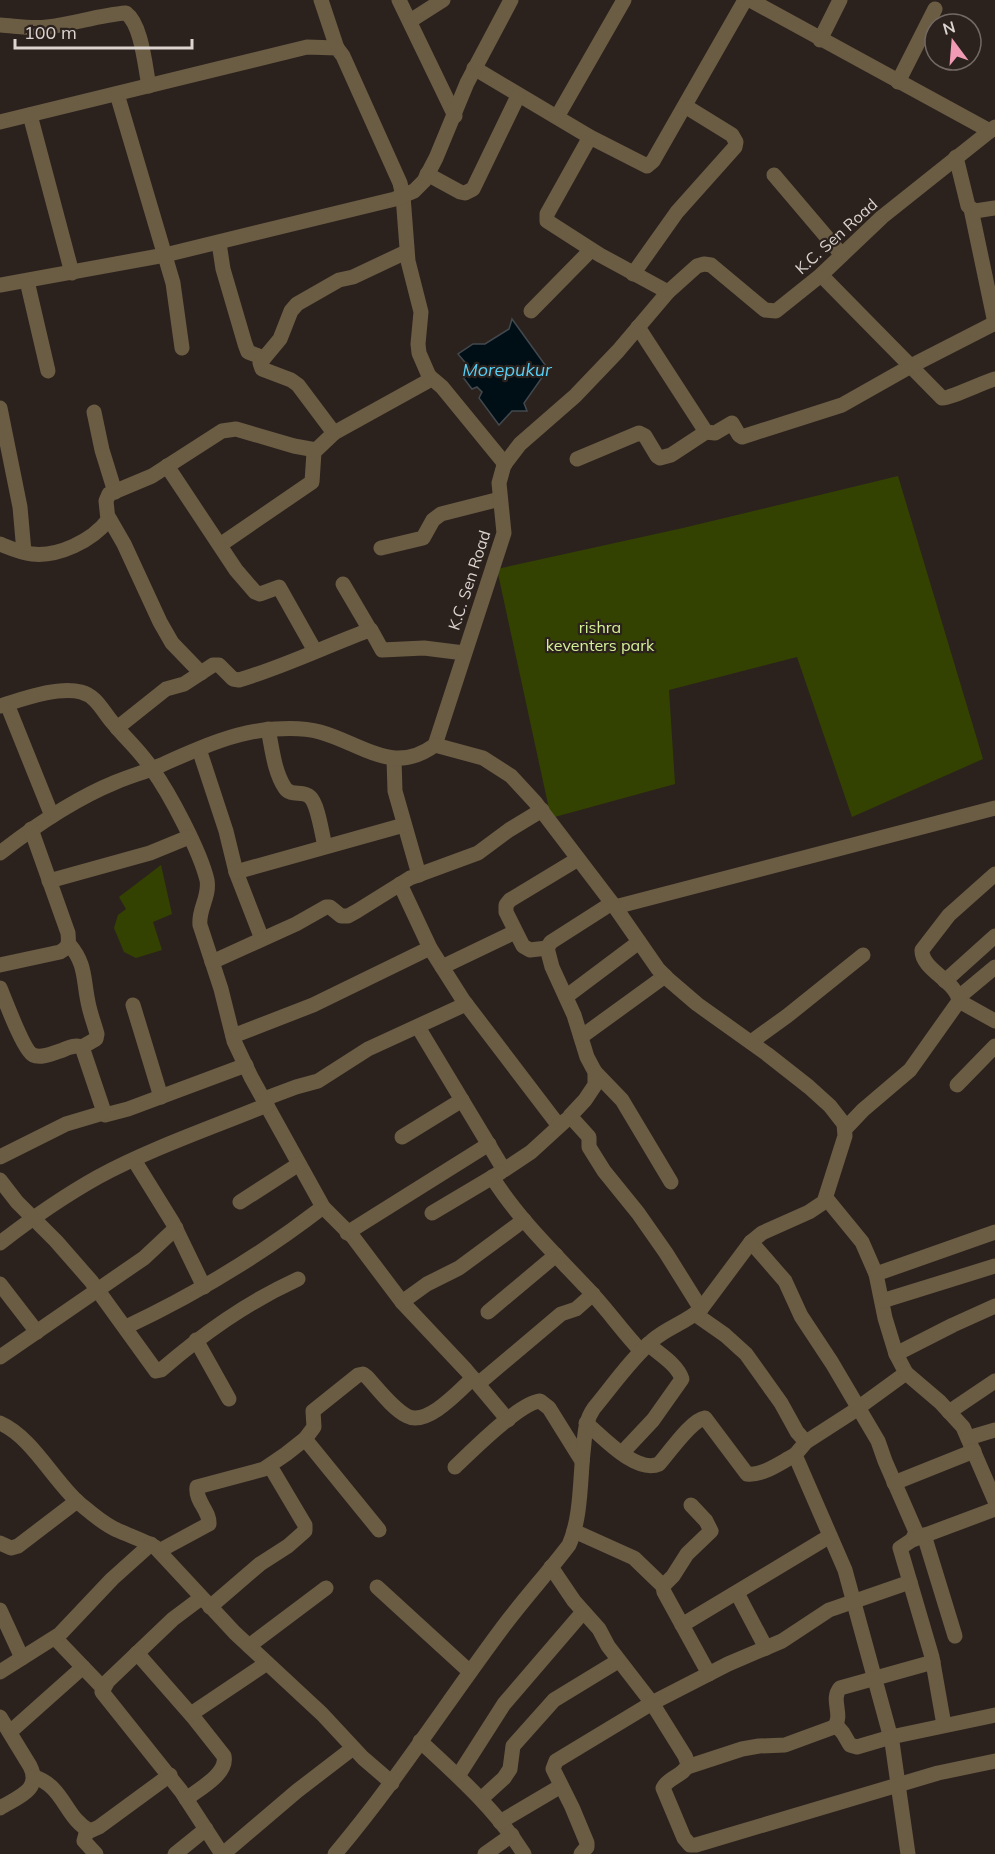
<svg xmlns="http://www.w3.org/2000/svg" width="995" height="1854" viewBox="0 0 995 1854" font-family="Mulish,sans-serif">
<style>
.green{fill:#334200}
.water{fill:#000e16;stroke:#42494e;stroke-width:1.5}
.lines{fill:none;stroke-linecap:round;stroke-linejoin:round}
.minor{stroke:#6b5c44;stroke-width:15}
.labels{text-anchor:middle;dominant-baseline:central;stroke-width:4.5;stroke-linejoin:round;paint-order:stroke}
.street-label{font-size:16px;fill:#dbd4d0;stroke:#2c221d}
.park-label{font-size:16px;fill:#d4f196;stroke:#2c221d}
.water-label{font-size:18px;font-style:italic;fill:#55cff5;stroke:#2c221d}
</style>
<rect width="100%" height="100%" fill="#2c221d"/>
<g class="green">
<path d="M898,476L983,759L852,817L797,657L669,690L675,784L551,818L497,569L683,528Z"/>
<path d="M161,865L172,914L153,922L162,950L136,958L124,952L114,928L118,915L126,909L119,897Z"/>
</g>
<path class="water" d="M512,319L548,369L524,403L527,411H512L499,425L479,398L482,392L477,387L472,389L462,376L469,367L458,354L473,344H485L509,329Z"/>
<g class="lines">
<g class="minor">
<path d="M321,0L337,48"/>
<path d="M399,0L455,116"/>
<path d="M750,0L990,131"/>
<path d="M410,21L443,0"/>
<path d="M0,25C16,26 31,29 47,27C74,24 99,15 126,13C142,25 145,67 149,86"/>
<path d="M820,40L840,0"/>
<path d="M474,68L590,137L647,166L653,161L745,0"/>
<path d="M898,82L935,9"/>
<path d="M117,94L173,283L182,348"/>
<path d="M30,115L72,273"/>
<path d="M557,117L624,0"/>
<path d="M0,122L307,47L337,48L343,56L400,183L403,196L408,261L421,312L418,344L419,353L429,376L428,381L334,433L314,452L312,482L220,545"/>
<path d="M590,137L547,214V221L600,255L668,292"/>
<path d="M956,157L968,206L975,211L995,208"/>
<path d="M427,174L460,192L465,193L473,189L518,96"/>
<path d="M774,175L842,255"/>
<path d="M971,209L995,323"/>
<path d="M219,243L223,269L245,344L248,352L264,358"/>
<path d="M633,274L677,212L735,147L736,142L732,135L685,106"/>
<path d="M821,275L942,398C949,399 984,382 995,379"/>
<path d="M27,281L48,371"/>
<path d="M0,285L165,255L395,199L414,191L424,181L436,158L467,83L511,0"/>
<path d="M531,311L591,250"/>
<path d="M638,327L706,432L715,433L732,423L739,435L742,437L842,405L911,366L995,323"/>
<path d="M429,376L442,387L505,464"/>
<path d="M0,408L20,507L24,552"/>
<path d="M94,412L102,450L115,492"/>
<path d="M334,433L298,385L291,380L262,369L260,363L280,339L291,311L297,304L339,280L353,277L406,252"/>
<path d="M577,459L639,433L645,436L657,456L660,458L671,455L706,432"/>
<path d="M167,466L236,570L255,592L260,594L279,587L315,651"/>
<path d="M109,518L124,544L160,622L172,643L201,673"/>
<path d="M0,544C10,548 21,553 32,554C58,557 92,541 108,520L106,501L109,494L152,476L222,431L236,429L294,446L316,450"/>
<path d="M381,548L423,538L433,520L441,514L500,499"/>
<path d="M343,584L370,630"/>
<path d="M7,704L52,816"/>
<path d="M0,706C23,699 58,686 81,692C97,696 103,712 113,723C126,739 141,752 152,769C170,794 200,851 207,880C210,897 198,909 200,925L221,989L234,1041L251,1077L323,1207L353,1237L402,1302L466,1370L508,1420"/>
<path d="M117,728L166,689L184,684L213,665H219L233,679L239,680C283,667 324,647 367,631L371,630L382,650L424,648L464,653"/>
<path d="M268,729C272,747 274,772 285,788C291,797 303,790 310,797C318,804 322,835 325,846"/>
<path d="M199,749L226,831L236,872L262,939"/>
<path d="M394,759L395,791L419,875"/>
<path d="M0,853C36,825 74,799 116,782C130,776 145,772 159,766C195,750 235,731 275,729C290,728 306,728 320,732C363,744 393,776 435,745L504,533L499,483L504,465L520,444L575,396L618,351L668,292L697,266L704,264L711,265L765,310L776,311L821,275L882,217L995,127"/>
<path d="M236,872L404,825"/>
<path d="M49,881L150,853L189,837"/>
<path d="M400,884L430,948L463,1000L559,1126"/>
<path d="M612,903L551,942L547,948L552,967L574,1015L587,1057L595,1072V1085L585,1100L570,1116L589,1137V1147L604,1171L638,1213L666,1253L701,1309"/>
<path d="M615,907L995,808"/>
<path d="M69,944C86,964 83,978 88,1002C90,1013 94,1023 97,1034L96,1039L82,1047"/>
<path d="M547,948L530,950L523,946L506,912V905L510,900L578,859"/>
<path d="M212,962L296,924L326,907H330L341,916H348L357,911L410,878L478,853L509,830L542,810"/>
<path d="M0,965L60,952C69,947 69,943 68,933L31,829"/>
<path d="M442,967L515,932"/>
<path d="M945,981L995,936"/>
<path d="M0,988C5,1000 24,1051 33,1055C41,1059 53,1053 60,1051C68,1048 75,1044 82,1047L105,1115L128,1109L246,1065"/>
<path d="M567,996L639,942"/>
<path d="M959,997L995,967"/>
<path d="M959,1001L995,1021"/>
<path d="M133,1005L161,1097"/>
<path d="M418,1027L504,1170L531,1152L566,1120"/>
<path d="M233,1036L313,1005L430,948"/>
<path d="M581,1037L665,976"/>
<path d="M751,1042L787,1016L863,955"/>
<path d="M595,1072L622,1100L671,1182"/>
<path d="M957,1085L995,1046"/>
<path d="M264,1099L296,1087L318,1081L368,1049L466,1004"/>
<path d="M845,1129L863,1110L910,1070L959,1001C957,981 921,970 922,950L949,915L995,874"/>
<path d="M402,1137L462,1100"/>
<path d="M0,1157L66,1124L103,1113"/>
<path d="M134,1160L173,1223L204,1287"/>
<path d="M492,1177C517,1217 552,1251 584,1285C605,1306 621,1330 641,1351"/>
<path d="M0,1180L17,1202L56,1241L91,1281L156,1371L161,1370C204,1333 246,1303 298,1279"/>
<path d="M826,1198L862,1242L876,1274L885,1318L896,1354L906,1373L851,1413L806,1442L795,1455L845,1570L892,1742L908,1854"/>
<path d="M240,1202L299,1164"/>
<path d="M432,1213L501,1172"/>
<path d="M347,1233L489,1144"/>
<path d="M751,1242L785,1281L801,1316L832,1363L878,1441L885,1461L916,1532L912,1540L900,1548L932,1657L944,1725"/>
<path d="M0,1243C31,1219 64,1196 98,1177C152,1148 211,1128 267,1105"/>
<path d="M876,1274L995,1232"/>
<path d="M0,1284L37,1332"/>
<path d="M882,1301L995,1266"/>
<path d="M402,1302L427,1284L459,1268L524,1220"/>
<path d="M488,1312L556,1255"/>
<path d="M695,1314L725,1335L746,1354L781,1403L797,1432L806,1442"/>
<path d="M126,1327C196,1294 262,1254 323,1207"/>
<path d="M196,1340L229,1399"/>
<path d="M896,1354L953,1325L995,1306"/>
<path d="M0,1357L144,1258L176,1228"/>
<path d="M906,1373L940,1402L963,1427L995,1501"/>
<path d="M478,1384L561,1314L576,1309L593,1294"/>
<path d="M949,1412L995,1381"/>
<path d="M0,1423C32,1437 53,1480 79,1503C90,1512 103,1524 117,1530C130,1536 143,1540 155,1547L235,1633L322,1714L363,1758L392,1783"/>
<path d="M586,1423C603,1437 636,1474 659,1464C669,1453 691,1420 705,1418L747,1474C763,1476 781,1462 795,1455"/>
<path d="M968,1438L995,1430"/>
<path d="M305,1439L314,1427L313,1411L358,1375L363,1374L367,1377C379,1390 392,1408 407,1416C427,1427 460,1390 473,1378"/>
<path d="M622,1453L653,1420L682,1379C677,1364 659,1354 648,1344"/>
<path d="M455,1467C472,1451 519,1403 540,1401L549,1408L582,1461"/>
<path d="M894,1483L974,1451"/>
<path d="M691,1505L706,1521L711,1531L687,1554L673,1576L663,1586L664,1592L709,1674"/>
<path d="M574,1531L634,1558L663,1586"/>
<path d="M924,1535L955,1636"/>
<path d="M915,1539L995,1509"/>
<path d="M0,1543L11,1548L18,1546L77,1501"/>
<path d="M159,1551L209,1524C210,1511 195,1501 197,1487L264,1469L286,1454L305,1439L379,1530"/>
<path d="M551,1567L574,1601L599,1629L608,1646L652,1703L685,1756L688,1764C684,1776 668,1777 663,1788L684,1838L690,1845H696L938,1773L995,1761"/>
<path d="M377,1587L470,1672"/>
<path d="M737,1593L766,1648"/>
<path d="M201,1598L173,1619L108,1681L102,1692L181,1791L222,1854"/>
<path d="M210,1607L260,1564L288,1546L305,1531V1525L270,1466"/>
<path d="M0,1610L22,1658"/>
<path d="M682,1625L830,1536"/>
<path d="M55,1638L103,1688"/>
<path d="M249,1646L326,1588"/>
<path d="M137,1653L194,1718L224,1756C228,1774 199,1789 186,1799"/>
<path d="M0,1672L60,1634L112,1579L151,1544"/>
<path d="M191,1714L267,1663"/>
<path d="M0,1717L30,1766C42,1790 18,1797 0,1808"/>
<path d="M836,1725L843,1733L850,1745L857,1747L891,1737L995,1715"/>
<path d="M10,1732L83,1667"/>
<path d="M420,1741C458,1776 496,1810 524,1854"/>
<path d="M687,1767L742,1749L759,1746L785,1745L834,1727C844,1715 830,1700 840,1688L933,1662"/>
<path d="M458,1776L504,1704L583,1612"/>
<path d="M34,1777C64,1786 65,1818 90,1831L99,1827L170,1775"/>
<path d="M481,1799L504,1778L510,1769L513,1746L554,1700L618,1661"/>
<path d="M500,1822L561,1786"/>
<path d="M87,1830L84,1841L96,1854"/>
<path d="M175,1854L206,1829"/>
<path d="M223,1854L297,1791L353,1748"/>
<path d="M335,1854C395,1783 445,1705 500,1631C522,1601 547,1574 569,1545C581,1518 580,1482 583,1453C585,1437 584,1422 594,1408C613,1385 631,1359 653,1340C668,1327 687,1322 701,1309L751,1242L762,1233L809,1212L824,1202L845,1136L844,1124L830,1106L809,1087L767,1054L697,1004L669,980L658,969L615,907L535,802L511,776L483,758L435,745"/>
<path d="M485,1854L512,1835"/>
<path d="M581,1854L587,1847V1843L572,1807L553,1769L556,1761L652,1703L728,1664L782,1641L829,1610L910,1582"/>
</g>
</g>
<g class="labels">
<g class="street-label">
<text transform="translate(836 236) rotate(-42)">K.C. Sen Road</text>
<text transform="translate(469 580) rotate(-72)">K.C. Sen Road</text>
</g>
<g class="park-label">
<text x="600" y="627">rishra<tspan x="600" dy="18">keventers park</tspan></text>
</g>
<g class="water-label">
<text x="507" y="369">Morepukur</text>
</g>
</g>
<g transform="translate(953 42) rotate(344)"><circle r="28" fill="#2c221d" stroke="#726965" stroke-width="1.5"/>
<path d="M0-4.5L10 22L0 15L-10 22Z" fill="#f09ab6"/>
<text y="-9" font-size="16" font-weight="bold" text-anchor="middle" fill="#dbd4d0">N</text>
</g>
<path d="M15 39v9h177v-9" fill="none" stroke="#dbd4d0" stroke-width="3"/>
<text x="24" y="39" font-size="18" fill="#dbd4d0" stroke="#2c221d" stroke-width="4.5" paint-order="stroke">100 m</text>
</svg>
